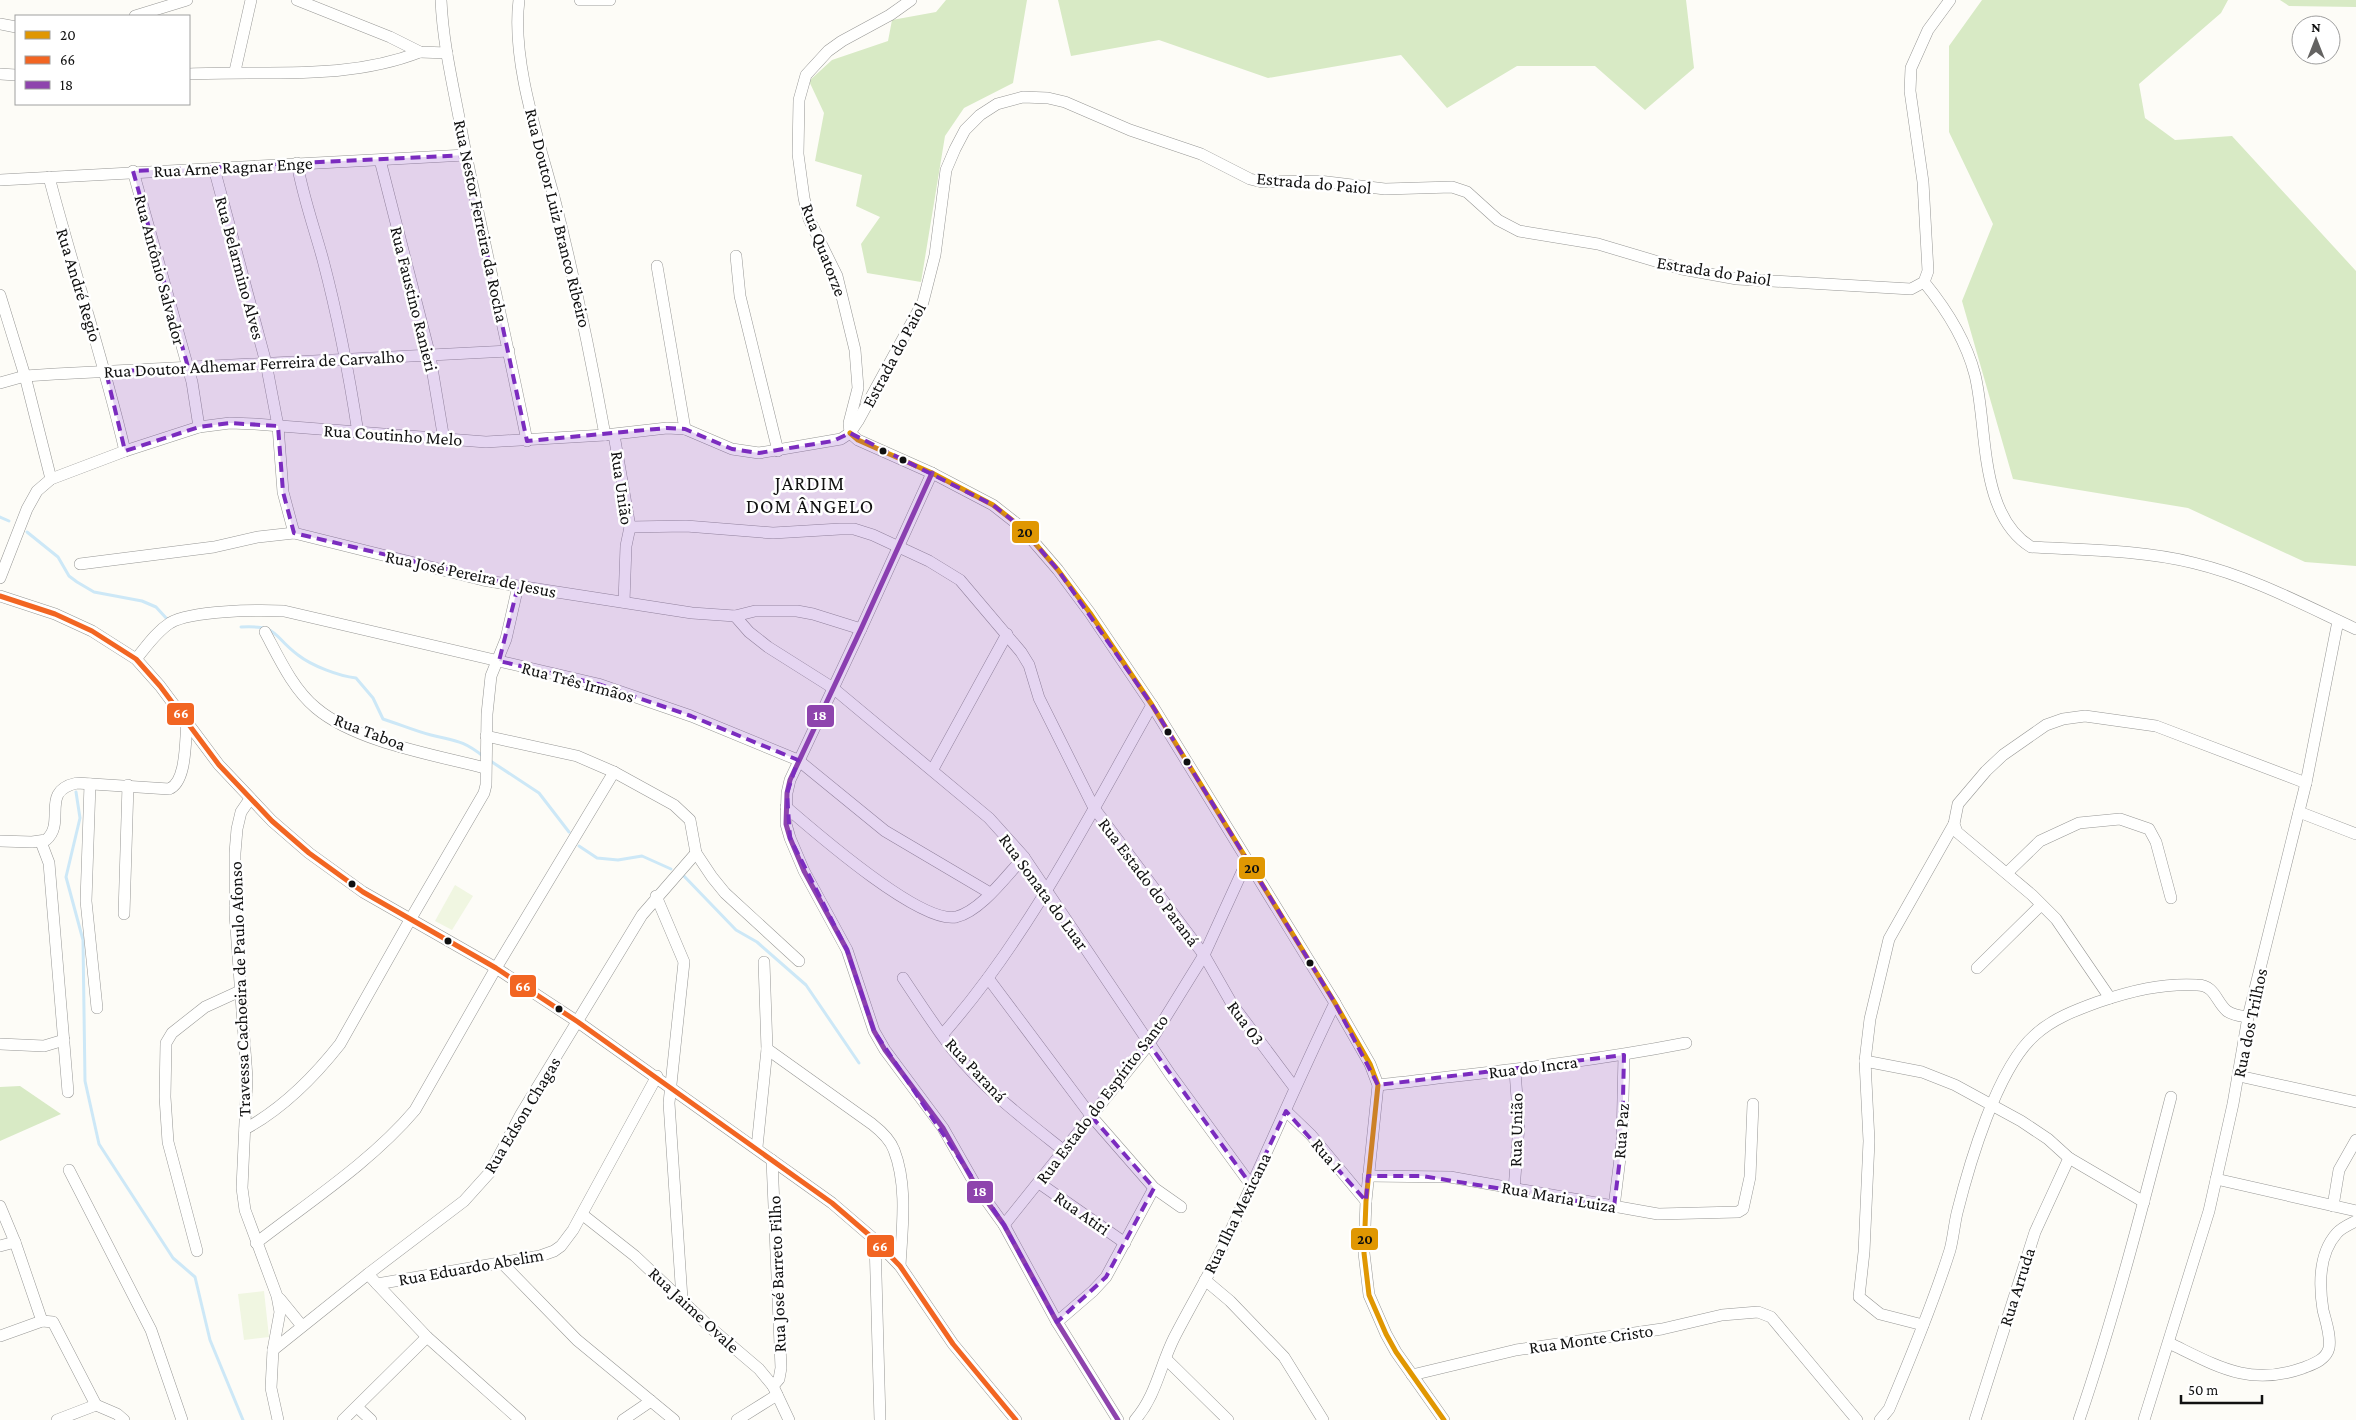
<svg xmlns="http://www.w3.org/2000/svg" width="2356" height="1420" viewBox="0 0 2356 1420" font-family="'Crimson Pro',serif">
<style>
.forest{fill:#d8eac5}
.pitch{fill:#f0f6e1}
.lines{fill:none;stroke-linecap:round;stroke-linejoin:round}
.stream{stroke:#cde8f7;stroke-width:3}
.minor-casing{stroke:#979795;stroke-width:12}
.minor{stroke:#fffffe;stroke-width:11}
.bus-1-casing{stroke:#fff;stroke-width:9}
.bus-2-casing{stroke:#fff;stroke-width:9}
.bus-3-casing{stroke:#fff;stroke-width:9}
.bus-1{stroke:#e09702;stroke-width:5}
.bus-2{stroke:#f26522;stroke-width:5}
.bus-3{stroke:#8e44ad;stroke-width:5}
.marked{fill:#7b2cbf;fill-opacity:0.2;stroke:#7b2cbf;stroke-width:4;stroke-dasharray:10 6;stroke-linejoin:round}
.bus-dot{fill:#111;stroke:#fff;stroke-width:2}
.labels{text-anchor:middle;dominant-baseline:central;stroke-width:5;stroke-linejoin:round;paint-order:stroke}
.street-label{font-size:18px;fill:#111;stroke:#fff}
.quarter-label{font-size:20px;letter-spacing:1px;fill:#111;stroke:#fff}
.line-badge{stroke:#fff;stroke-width:2}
.badge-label{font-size:14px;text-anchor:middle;font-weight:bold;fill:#fff}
.pale-badge-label{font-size:14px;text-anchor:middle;font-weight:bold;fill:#111}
</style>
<rect width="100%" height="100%" fill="#fdfcf7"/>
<g class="forest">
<path d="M946,0H1027L1013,83L964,108L945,136L921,282L867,273L861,244L880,217L856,206L862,175L815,161L824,113L809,81L832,60L888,41L892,20L936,12Z"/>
<path d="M1058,0H1686L1694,68L1645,110L1595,66H1517L1447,108L1401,55L1268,78L1159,40L1071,56Z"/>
<path d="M1982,0H2228L2221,13L2139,84L2145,118L2175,140L2232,136L2356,271V566L2305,562L2188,508L2013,479L1962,301L1993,224L1949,132V46Z"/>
<path d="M2280,0H2356V7L2289,6Z"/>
<path d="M20,1086L61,1114L0,1141V1087Z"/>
</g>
<g class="pitch">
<path d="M455,885L473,896L452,930L435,921Z"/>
<path d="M264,1291L269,1337L244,1340L238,1294Z"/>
</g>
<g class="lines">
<g class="stream">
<path d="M0,517L9,521"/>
<path d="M27,532L58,557L69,576L77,582L94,592L142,601L156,607L167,619"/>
<path d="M241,627C280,625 272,636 298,655C312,666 339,676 356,678L373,698L383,719C399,724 415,731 431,735C455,741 463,740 484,757"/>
<path d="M489,760L539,793L569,832"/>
<path d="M76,792L80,818L66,877L83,940L85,1081L99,1144L173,1258L195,1277L210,1340L243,1420"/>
<path d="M579,846L597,858L618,860L642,856L671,869"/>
<path d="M682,874L736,930L757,942L806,985L859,1063"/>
</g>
<g class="minor-casing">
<g id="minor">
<path d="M297,0L390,37L420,52L447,53"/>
<path d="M441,0C443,47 455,93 463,139C483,240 507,340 527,441"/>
<path d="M519,0C511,63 540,143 556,205C575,281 591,358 605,435"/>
<path d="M580,0H610"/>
<path d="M135,16L187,0"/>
<path d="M0,24L16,27"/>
<path d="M235,71L251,0"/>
<path d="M0,74L16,75"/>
<path d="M189,74C266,70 346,81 420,52"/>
<path d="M380,160L430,356L444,440"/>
<path d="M297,163C303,197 314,227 323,260C338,317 349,374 358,433"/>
<path d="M214,168L266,363L278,426L283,492L294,533"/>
<path d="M133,171L192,382L199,427"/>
<path d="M49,177C73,269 103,358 125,451"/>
<path d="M0,180L466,155"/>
<path d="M736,256L740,296L778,451"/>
<path d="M657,266L685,429"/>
<path d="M1924,282C1947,310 1966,340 1975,375C1988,428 1978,514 2031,547C2085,550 2142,550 2194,563C2252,577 2302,604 2356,629"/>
<path d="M0,295L25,376L51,479"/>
<path d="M0,383L25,376L55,374L509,351"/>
<path d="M850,433L858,440L932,473L993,505L1021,527L1058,570L1090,613L1152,705L1335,1003L1370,1064L1378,1085L1366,1201L1364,1253L1369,1295L1386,1334L1396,1352L1444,1420"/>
<path d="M850,433L849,423L858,388L855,350L837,276L809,219L804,198L798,154L799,100L806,75L828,51L842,41L890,15L911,0"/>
<path d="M614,435L630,527L626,546L624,602"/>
<path d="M932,473L861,629L790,780L787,793L786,824L790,838L804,871L847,950L874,1031L885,1050L943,1128L976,1186L1004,1225L1057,1322L1118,1420"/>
<path d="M630,527L686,526L773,533L840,529H854L873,535L929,561L960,580L1021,652L1029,665L1039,698L1094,808L1204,955L1232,1004L1294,1087"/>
<path d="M80,564L214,547L258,537L294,533L483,580L518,586L692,613L735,616L755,611H797L813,614L861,629"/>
<path d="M0,578L27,509L37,491L51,479L125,451L199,427L230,423L255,424L486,442L605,435L667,428L685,429L732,449L759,453L841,439L850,433L858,421L923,302L935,255L946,170L955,149L965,130L980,115L997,104L1023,97L1048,98L1065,102L1130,130L1201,154L1250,179L1262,182L1319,181L1385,189L1452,187L1467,192L1498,220L1519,231L1598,244L1682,269L1737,279L1911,289L1924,282L1928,271L1923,182L1910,91L1911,68L1928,30L1950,0"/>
<path d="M0,596L55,614L92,631L136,659L160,686L219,765L272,821L309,853L363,892L496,968L578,1022L832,1203L875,1240L900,1266L953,1344L1016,1420"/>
<path d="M735,616L749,632L768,647L833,688L989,818L1024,857L1170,1074L1251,1185"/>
<path d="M265,632C279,658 293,689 316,708C356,742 435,755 485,768"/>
<path d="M136,659C146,647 156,632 170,623C192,610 258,610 284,611L598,684L691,716L798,760L885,831L990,893"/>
<path d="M486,736L577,756L614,772L674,805L690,820L696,853L712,877L725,893L799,961"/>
<path d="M933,769L1007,634"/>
<path d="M90,784L86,901L97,1008"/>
<path d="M250,799L241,812L237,829L235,853V914L247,1078L242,1188L245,1210L277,1296L280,1312L273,1350L271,1388L278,1420"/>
<path d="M786,807C815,832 920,924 956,917C981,911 1006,876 1024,857"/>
<path d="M2299,812L2356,834"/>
<path d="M0,841L32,842L46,840C67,822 39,791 77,783L169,789C187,782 185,740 187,722"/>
<path d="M41,842L49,863L68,1092"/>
<path d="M2007,873L2040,841L2079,823L2120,819L2149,829L2156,842L2171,898"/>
<path d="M656,896L684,962L669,1103L682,1299"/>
<path d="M124,914L128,785"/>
<path d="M1977,968L2041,905"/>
<path d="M903,978C919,1002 935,1027 953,1050C984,1089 1024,1119 1063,1150"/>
<path d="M988,978L1092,1117L1154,1188L1181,1207"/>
<path d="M2110,998L2056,919L2032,895L1957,832L1954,824L1958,804L1986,771L2003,755L2046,725L2063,719L2085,716L2156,726L2306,783"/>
<path d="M943,1034C1029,936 1088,818 1152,705"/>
<path d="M0,1044L44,1046L64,1040"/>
<path d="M767,1049L872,1124C881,1131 890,1139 894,1150C908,1186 902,1229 900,1266"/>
<path d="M1865,1061L1922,1072L1955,1085L2021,1121L2048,1139L2069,1158L2144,1202"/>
<path d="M2239,1076L2356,1102"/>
<path d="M1378,1085C1482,1073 1584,1063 1686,1043"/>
<path d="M1286,1111L1311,1135L1366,1201"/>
<path d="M245,1129C282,1109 314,1077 340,1044L410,920L484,793L486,785L487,714L491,676L506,639L518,586"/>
<path d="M757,1147L767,1049L764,962"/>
<path d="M772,1160L781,1368L779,1379L773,1386"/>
<path d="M69,1170L151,1330L182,1420"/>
<path d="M1368,1176L1450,1177L1658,1214L1738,1212L1743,1209L1750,1177L1753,1104"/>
<path d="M2216,1179L2356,1211"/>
<path d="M1039,1183L1125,1243"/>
<path d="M1514,1190L1519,1125L1515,1071"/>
<path d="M0,1206L15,1242"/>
<path d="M2333,1206L2339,1170L2356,1140"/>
<path d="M1614,1207L1622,1142L1624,1055"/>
<path d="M583,1215L635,1256L712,1329L759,1369L773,1386L789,1420"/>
<path d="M1004,1225L1149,1044L1204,955L1247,861"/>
<path d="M875,1240L880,1420"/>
<path d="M256,1243C309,1202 372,1161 415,1110L496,968L614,772"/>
<path d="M0,1246L15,1242L42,1321"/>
<path d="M197,1251L168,1142L165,1097L166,1043L172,1033L205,1007L240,991"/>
<path d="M501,1262L577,1340L674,1420"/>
<path d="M368,1274L377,1284L540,1256L554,1251L561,1246L573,1230L657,1076"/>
<path d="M1205,1280L1230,1301L1284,1357L1323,1420"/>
<path d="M377,1284L427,1337L520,1420"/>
<path d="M280,1299L302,1326"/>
<path d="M1057,1322L1093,1291L1106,1277L1154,1188"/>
<path d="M1923,1325L1880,1314L1859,1297L1864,1252L1869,1141L1865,1061L1870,1019L1889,939L1954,824"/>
<path d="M0,1336L42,1321L53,1322L96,1405L117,1414L124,1420"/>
<path d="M2169,1343C2217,1366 2249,1387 2303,1368C2313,1364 2326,1360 2329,1348C2331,1336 2326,1322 2323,1310C2319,1285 2319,1253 2337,1233C2341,1228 2350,1224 2356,1221"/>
<path d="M273,1350L368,1274L464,1201L491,1171L521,1114L642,915L696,853"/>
<path d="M1166,1359L1228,1420"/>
<path d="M1412,1375L1516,1350L1662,1329L1722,1315L1758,1312L1771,1317L1857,1420"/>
<path d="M357,1407L371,1420"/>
<path d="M57,1420L96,1405"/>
<path d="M343,1420L427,1337"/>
<path d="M623,1420L651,1401"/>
<path d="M737,1420L777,1395"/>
<path d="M1135,1420C1156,1396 1160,1366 1174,1338C1192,1303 1212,1270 1229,1234C1265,1158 1298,1079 1335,1003"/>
<path d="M1880,1420L1889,1409C1911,1357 1933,1304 1950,1250C1953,1239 1954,1226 1957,1213C1969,1165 1997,1068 2035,1035C2052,1019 2076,1010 2098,1002C2131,991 2162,983 2197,985C2215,985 2216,1002 2227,1011C2234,1016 2241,1016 2248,1017"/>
<path d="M1975,1420L2035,1232L2069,1158"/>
<path d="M2079,1420C2115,1314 2143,1206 2171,1097"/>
<path d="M2144,1420L2209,1211L2233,1104L2248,1017L2306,783L2338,621"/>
</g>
</g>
<use href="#minor" class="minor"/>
<g class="bus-1-casing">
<path id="bus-1" d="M850,433L858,440L932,473L993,505L1021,527L1058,570L1090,613L1152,705L1335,1003L1370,1064L1378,1085L1366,1201L1364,1253L1369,1295L1386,1334L1396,1352L1444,1420"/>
</g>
<g class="bus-2-casing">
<path id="bus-2" d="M0,596L55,614L92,631L136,659L160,686L219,765L272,821L309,853L363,892L496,968L578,1022L832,1203L875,1240L900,1266L953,1344L1016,1420"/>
</g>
<g class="bus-3-casing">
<path id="bus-3" d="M932,473L861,629L790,780L787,793L786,824L790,838L804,871L847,950L874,1031L885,1050L943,1128L976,1186L1004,1225L1057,1322L1118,1420"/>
</g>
<use href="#bus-1" class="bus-1"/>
<use href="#bus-2" class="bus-2"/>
<use href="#bus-3" class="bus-3"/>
</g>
<path class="marked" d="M466,155L527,441L667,428L685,429L732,449L759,453L833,441L850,433L993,505L1021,527L1058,570L1152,705L1335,1003L1378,1085L1624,1055L1622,1142L1614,1207L1422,1176H1368L1366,1201L1286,1111L1251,1185L1149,1044L1092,1117L1154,1188L1106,1277L1057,1322L1004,1225L874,1031L847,950L790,838L787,793L798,760L691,716L598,684L499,661L518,586L294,533L283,492L278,426L230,423L199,427L125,451L106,372L188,367L133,171Z"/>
<g class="bus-dot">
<circle cx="883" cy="451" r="4.5"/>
<circle cx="903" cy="460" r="4.5"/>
<circle cx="1168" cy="732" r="4.5"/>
<circle cx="1187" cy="762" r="4.5"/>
<circle cx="352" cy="884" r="4.5"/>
<circle cx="448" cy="941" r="4.5"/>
<circle cx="1310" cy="963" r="4.5"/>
<circle cx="559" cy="1009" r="4.5"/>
</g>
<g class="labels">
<g class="street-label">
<text transform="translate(233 167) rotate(-3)">Rua Arne Ragnar Enge</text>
<text transform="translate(1314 183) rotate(5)">Estrada do Paiol</text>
<text transform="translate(558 218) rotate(76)">Rua Doutor Luiz Branco Ribeiro</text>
<text transform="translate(481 221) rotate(78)">Rua Nestor Ferreira da Rocha</text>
<text transform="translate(824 250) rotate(69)">Rua Quatorze</text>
<text transform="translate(240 268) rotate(75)">Rua Belarmino Alves</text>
<text transform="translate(160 270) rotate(75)">Rua Antônio Salvador</text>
<text transform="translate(1714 271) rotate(9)">Estrada do Paiol</text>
<text transform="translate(79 285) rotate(73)">Rua André Regio</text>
<text transform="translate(414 299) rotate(76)">Rua Faustino Ranieri</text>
<text transform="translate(894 355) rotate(-62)">Estrada do Paiol</text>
<text transform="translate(254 364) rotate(-3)">Rua Doutor Adhemar Ferreira de Carvalho</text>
<text transform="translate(393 435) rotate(4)">Rua Coutinho Melo</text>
<text transform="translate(622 488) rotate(82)">Rua União</text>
<text transform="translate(471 574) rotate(12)">Rua José Pereira de Jesus</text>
<text transform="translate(578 682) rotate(15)">Rua Três Irmãos</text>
<text transform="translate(370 732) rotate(21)">Rua Taboa</text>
<text transform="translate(1149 882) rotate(53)">Rua Estado do Paraná</text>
<text transform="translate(1044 892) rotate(54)">Rua Sonata do Luar</text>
<text transform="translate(240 989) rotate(-92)">Travessa Cachoeira de Paulo Afonso</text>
<text transform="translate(1246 1023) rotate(54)">Rua 03</text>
<text transform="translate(2250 1023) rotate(-78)">Rua dos Trilhos</text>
<text transform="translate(1533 1067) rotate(-7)">Rua do Incra</text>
<text transform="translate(976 1070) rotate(47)">Rua Paraná</text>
<text transform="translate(1102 1099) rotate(-53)">Rua Estado do Espírito Santo</text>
<text transform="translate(522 1115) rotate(-59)">Rua Edson Chagas</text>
<text transform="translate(1516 1130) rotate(-89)">Rua União</text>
<text transform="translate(1621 1131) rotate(-86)">Rua Paz</text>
<text transform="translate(1327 1155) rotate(50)">Rua 1</text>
<text transform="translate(1559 1197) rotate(10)">Rua Maria Luiza</text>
<text transform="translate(1082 1213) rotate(35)">Rua Atiri</text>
<text transform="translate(1237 1213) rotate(-64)">Rua Ilha Mexicana</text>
<text transform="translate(471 1267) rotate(-10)">Rua Eduardo Abelim</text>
<text transform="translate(777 1274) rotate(-92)">Rua José Barreto Filho</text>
<text transform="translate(2017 1287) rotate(-72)">Rua Arruda</text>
<text transform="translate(694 1310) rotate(43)">Rua Jaime Ovale</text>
<text transform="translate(1591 1339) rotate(-8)">Rua Monte Cristo</text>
</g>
<g class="quarter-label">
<text x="810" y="483">JARDIM<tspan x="810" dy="23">DOM ÂNGELO</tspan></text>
</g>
</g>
<g class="line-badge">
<rect x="1011" y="520" width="29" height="24" rx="5" fill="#e09702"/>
<rect x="166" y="702" width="29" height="24" rx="5" fill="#f26522"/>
<rect x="806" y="704" width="29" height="24" rx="5" fill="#8e44ad"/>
<rect x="1238" y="856" width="28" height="24" rx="5" fill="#e09702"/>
<rect x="509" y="974" width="28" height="24" rx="5" fill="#f26522"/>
<rect x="966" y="1180" width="28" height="24" rx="5" fill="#8e44ad"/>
<rect x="1350" y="1227" width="29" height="24" rx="5" fill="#e09702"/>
<rect x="866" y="1234" width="29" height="24" rx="5" fill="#f26522"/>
</g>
<g class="badge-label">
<text x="181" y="718">66</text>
<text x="820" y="720">18</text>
<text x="523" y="991">66</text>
<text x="980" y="1196">18</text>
<text x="880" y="1251">66</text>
</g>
<g class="pale-badge-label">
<text x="1025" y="537">20</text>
<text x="1252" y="873">20</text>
<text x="1365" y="1244">20</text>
</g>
<rect x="15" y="15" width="175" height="90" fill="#ffffff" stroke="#a0a0a0"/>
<rect x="25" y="31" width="25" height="8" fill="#e09702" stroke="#a0a0a0"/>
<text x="60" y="40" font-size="15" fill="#111111">20</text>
<rect x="25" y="56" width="25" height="8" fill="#f26522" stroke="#a0a0a0"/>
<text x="60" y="65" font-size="15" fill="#111111">66</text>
<rect x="25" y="81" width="25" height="8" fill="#8e44ad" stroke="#a0a0a0"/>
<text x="60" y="90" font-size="15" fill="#111111">18</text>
<g transform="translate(2316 40)"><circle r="24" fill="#ffffff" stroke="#a0a0a0"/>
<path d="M0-4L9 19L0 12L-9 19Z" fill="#646362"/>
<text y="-8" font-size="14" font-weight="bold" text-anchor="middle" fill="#111111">N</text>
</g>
<path d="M2181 1395v8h81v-8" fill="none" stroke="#111111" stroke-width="2.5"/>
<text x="2188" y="1395" font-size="15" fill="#111111" stroke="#ffffff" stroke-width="4" paint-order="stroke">50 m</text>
</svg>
